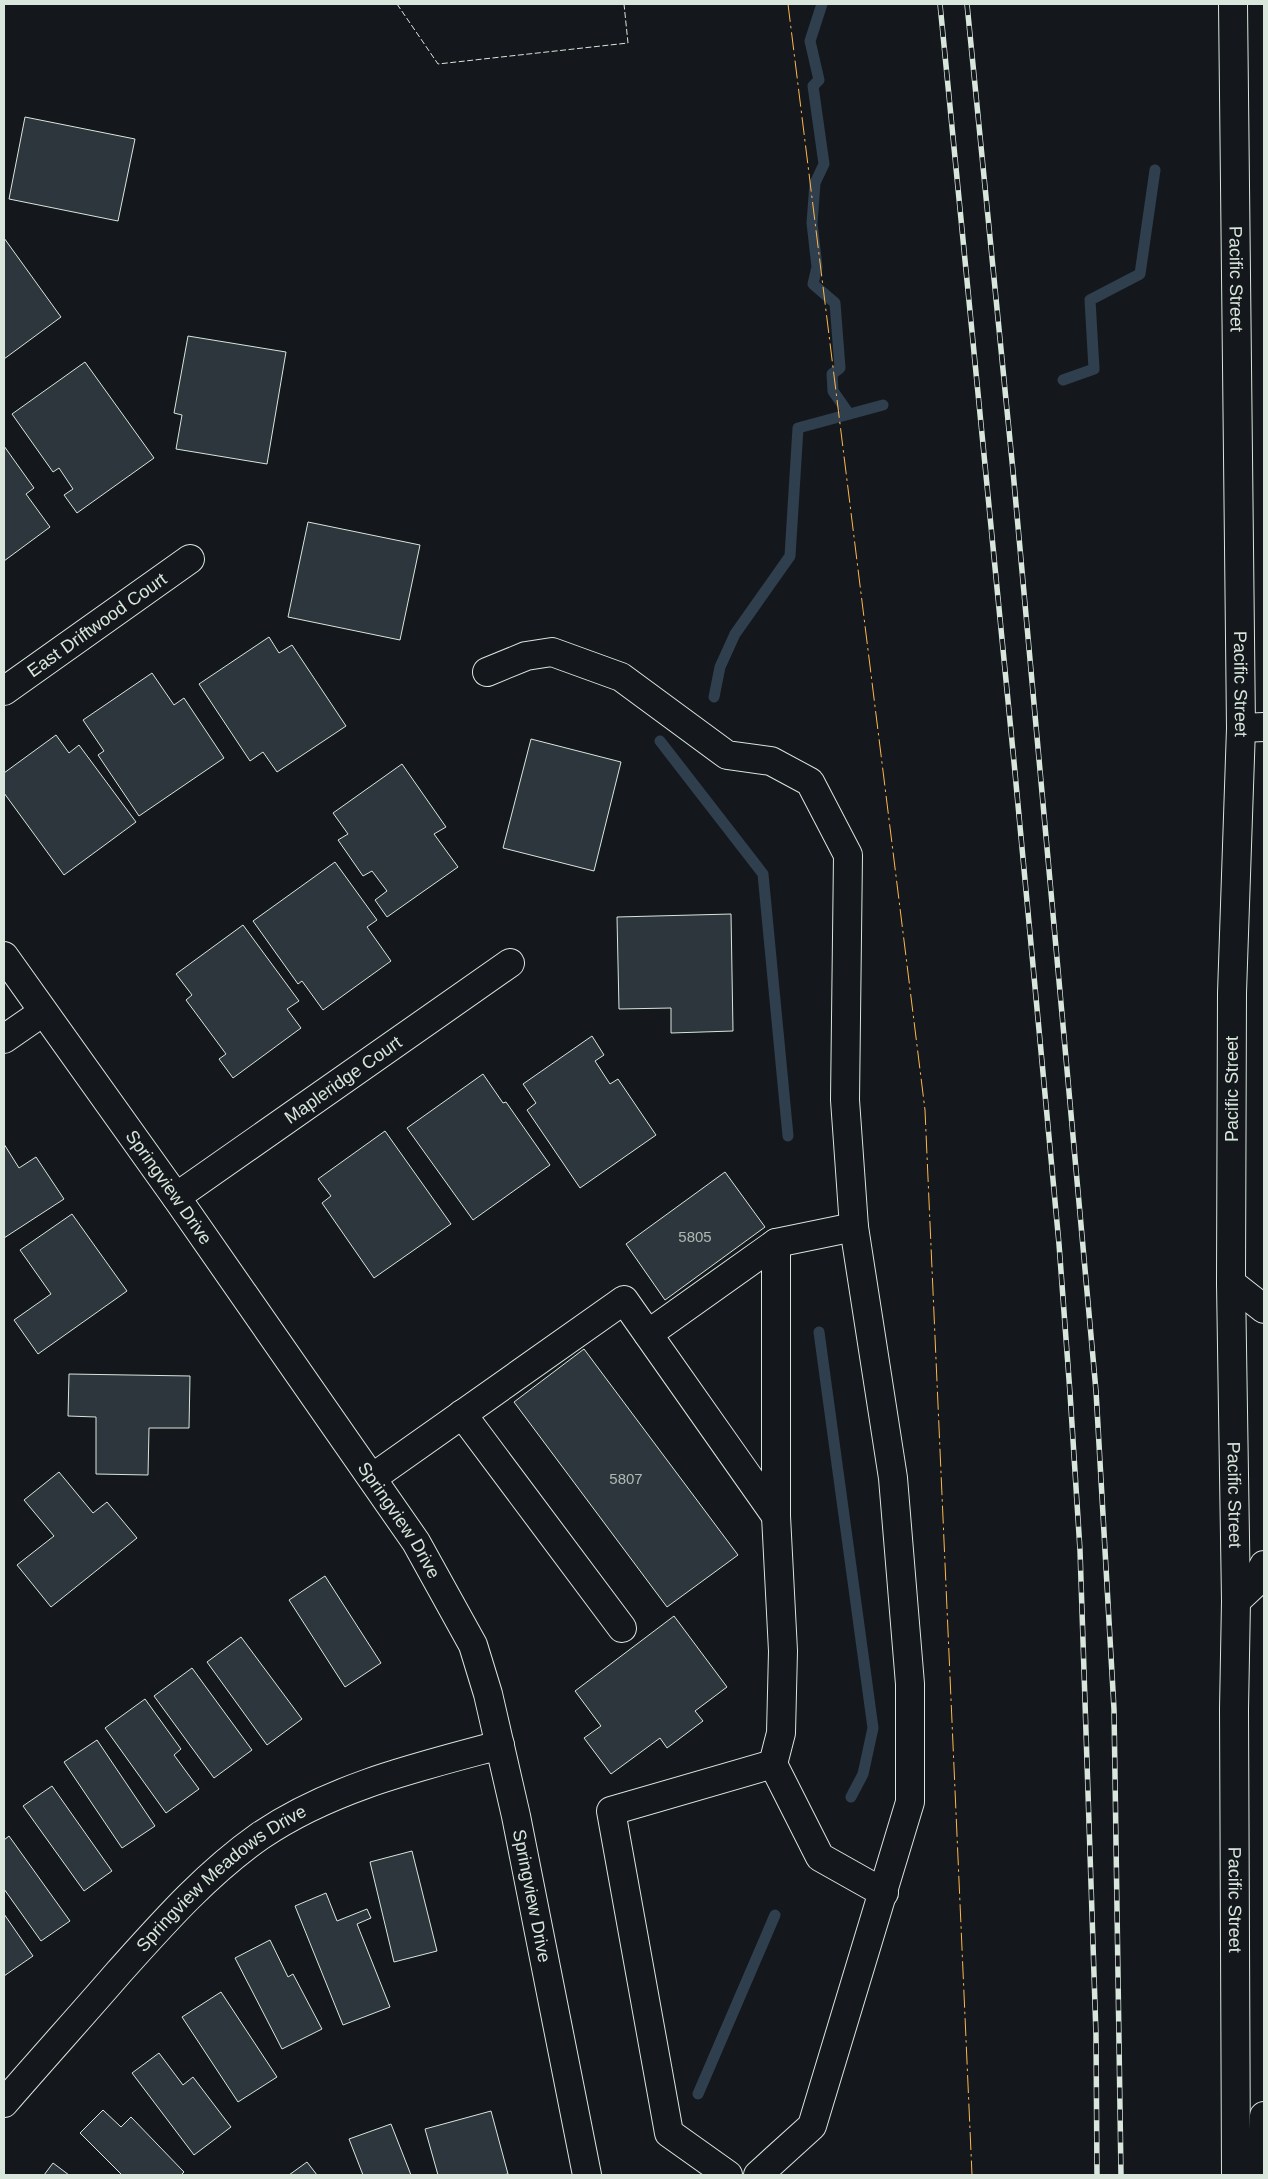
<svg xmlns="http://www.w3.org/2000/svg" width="1268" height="2179" viewBox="0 0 1268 2179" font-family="Helvetica,sans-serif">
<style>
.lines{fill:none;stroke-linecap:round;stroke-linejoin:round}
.stream{stroke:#2f3f4d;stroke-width:11}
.building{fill:#2c363c;stroke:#d8e6dc}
.minor-casing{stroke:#d8e6dc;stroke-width:30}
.major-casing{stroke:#d8e6dc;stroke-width:30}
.minor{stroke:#14181c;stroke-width:28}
.major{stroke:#14181c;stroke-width:28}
.rail-casing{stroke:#d8e6dc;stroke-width:5.5}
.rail{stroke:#14181c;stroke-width:4;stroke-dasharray:11;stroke-linecap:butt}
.fence{stroke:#d8e6dc;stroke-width:1;stroke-dasharray:6 2.5;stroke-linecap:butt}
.power{stroke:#ffb74d;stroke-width:1;stroke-dasharray:18 4 2.5 4;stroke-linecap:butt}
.labels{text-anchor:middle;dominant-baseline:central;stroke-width:4;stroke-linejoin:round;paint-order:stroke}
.number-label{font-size:15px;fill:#adbab4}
.street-label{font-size:18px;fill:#d8e6dc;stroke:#14181c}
</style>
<rect width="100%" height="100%" fill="#14181c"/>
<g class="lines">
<g class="stream">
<path d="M822,4L810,41L819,80L813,86L824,164L815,183L812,223L817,267L813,284L835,303L840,368L832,374L833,391L849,414"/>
<path d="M1063,380L1094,369L1090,300L1140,274L1155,170"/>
<path d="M714,697L720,667L735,634L790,556L798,428L883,405"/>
<path d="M660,741L763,874L788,1136"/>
<path d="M819,1332L873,1728L863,1774L851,1797"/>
<path d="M698,2094L775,1915"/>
</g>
</g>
<g class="building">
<path d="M25,117L135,139L118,221L9,199Z"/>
<path d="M4,238L61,317L4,359Z"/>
<path d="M188,336L286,352L267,464L176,449L182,415L174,413Z"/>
<path d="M85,362L154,458L77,513L64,495L73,489L59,468L53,472L12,414Z"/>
<path d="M4,446L34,488L26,494L50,527L4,561Z"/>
<path d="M308,522L420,545L400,640L288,617Z"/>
<path d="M269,637L279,653L292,645L346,726L277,772L263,752L250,761L199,684Z"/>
<path d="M152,673L174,705L184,698L224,758L139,816L98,755L104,751L83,720Z"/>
<path d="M56,735L69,753L79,745L136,822L64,875L4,793V773Z"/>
<path d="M531,739L621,762L594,871L503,848Z"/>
<path d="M402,764L446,827L434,834L458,867L387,917L375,900L387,891L372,871L363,876L338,840L348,834L333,813Z"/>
<path d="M335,862L377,920L367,927L391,961L323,1010L302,981L298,984L253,921Z"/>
<path d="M731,914L733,1031L671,1033V1008L619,1009L617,917Z"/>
<path d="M243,925L299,1001L287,1009L301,1028L233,1078L219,1059L226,1054L186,1000L192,995L176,974Z"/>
<path d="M592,1036L604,1055L595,1061L610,1084L618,1079L656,1135L580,1188L527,1110L536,1103L523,1084Z"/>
<path d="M483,1074L503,1103L506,1102L550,1165L473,1220L407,1128Z"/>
<path d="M385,1131L451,1224L374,1278L322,1203L331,1196L318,1179Z"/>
<path d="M4,1144L19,1168L36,1157L64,1199L4,1238Z"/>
<path d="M725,1172L765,1227L665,1300L626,1244Z"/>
<path d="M72,1214L127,1291L38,1354L14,1320L51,1294L20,1250Z"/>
<path d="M584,1349L738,1555L667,1607L514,1402Z"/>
<path d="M69,1374L190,1376L189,1428H149L148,1475L96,1474V1417L68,1416Z"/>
<path d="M59,1472L93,1513L107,1502L137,1538L51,1607L17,1565L54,1536L24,1500Z"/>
<path d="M325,1576L381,1663L345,1687L289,1600Z"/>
<path d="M674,1616L727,1687L695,1711L703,1721L667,1748L660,1738L611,1774L584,1738L601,1726L575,1691Z"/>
<path d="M241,1637L302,1719L267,1745L207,1662Z"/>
<path d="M192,1668L252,1750L214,1778L154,1696Z"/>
<path d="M145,1699L181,1749L174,1755L199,1789L166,1813L105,1728Z"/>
<path d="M97,1740L155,1826L122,1848L64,1762Z"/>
<path d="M52,1786L112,1871L84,1891L23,1806Z"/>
<path d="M9,1836L70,1921L41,1941L4,1889V1840Z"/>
<path d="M412,1851L437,1951L394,1962L370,1862Z"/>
<path d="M326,1893L337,1921L367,1909L371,1918L357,1924L390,2007L343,2025L295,1906Z"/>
<path d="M4,1914L33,1956L4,1976Z"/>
<path d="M270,1940L288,1977L293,1974L322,2029L282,2049L235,1958Z"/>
<path d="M221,1992L277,2077L238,2102L182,2017Z"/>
<path d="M159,2053L183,2085L193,2077L231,2127L194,2155L132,2073Z"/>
<path d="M103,2110L121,2127L131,2117L184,2172L181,2175H122L80,2133Z"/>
<path d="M491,2111L508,2174L502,2175H438L425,2129Z"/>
<path d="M391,2124L411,2175H363L349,2139Z"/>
<path d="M307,2162L317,2175H289Z"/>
<path d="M53,2163L69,2175H44Z"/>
</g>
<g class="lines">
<g class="minor-casing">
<g id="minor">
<path d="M487,672L526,656L552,652L621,677L727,755L771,761L810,782L848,855L845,1100L854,1227L893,1478L910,1684V1802L812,2126L758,2175"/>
<path id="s1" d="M4,691L190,559"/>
<path d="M1241,728L1264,727"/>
<path id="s2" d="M4,956L176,1197L416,1542L473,1645L488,1694L516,1816L587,2175"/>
<path d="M4,1039L43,1012"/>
<path id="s3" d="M176,1197L510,963"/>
<path d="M648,1334L776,1243L854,1227"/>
<path d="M462,1414L622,1628"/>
<path d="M372,1478L624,1300L776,1516"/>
<path d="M773,1764L820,1857L884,1893"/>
<path id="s4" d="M4,2103C42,2059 81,2016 119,1972C163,1923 206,1874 260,1836C332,1787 418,1767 500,1745"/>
<path d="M728,2175L669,2133L611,1811L773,1764L781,1733L783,1651L776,1516V1243"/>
</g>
</g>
<g class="major-casing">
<g id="major">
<path id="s5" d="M1233,4L1241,728L1232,993L1231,1283L1236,1601L1234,1709L1236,2175"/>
<path d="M1231,1283L1264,1309"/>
<path d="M1236,1601L1253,1585L1264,1565"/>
<path d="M1260,2175L1264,2116"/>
</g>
</g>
<use href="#minor" class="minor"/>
<use href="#major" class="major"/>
<g class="rail-casing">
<g id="rail">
<path d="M940,4L1014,762L1059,1244L1070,1393L1080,1550L1096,2035L1097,2175"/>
<path d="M967,4L1013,471L1096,1391L1114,1709L1121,2175"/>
</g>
</g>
<use href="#rail" class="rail"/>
<path class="fence" d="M397,4L438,64L628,43L624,4"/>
<path class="power" d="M788,4L925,1110L972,2175"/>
</g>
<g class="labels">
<g class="number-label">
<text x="695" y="1236">5805</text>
<text x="626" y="1478">5807</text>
</g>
<g class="street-label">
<text stroke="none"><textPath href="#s5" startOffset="275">Pacific Street</textPath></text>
<text stroke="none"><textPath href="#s1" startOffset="114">East Driftwood Court</textPath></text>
<text stroke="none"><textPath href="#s5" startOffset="680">Pacific Street</textPath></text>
<text stroke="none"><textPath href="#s3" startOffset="204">Mapleridge Court</textPath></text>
<text transform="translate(1232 1089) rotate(-90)">Pacific Street</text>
<text stroke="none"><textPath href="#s2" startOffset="284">Springview Drive</textPath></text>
<text stroke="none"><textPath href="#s5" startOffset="1491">Pacific Street</textPath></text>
<text stroke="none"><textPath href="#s2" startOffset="689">Springview Drive</textPath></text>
<text stroke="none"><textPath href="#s4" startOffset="314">Springview Meadows Drive</textPath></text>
<text stroke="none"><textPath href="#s2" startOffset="1092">Springview Drive</textPath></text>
<text stroke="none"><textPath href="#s5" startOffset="1896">Pacific Street</textPath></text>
</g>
</g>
<rect width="1268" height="2179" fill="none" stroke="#d8e6dc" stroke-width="10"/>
</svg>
